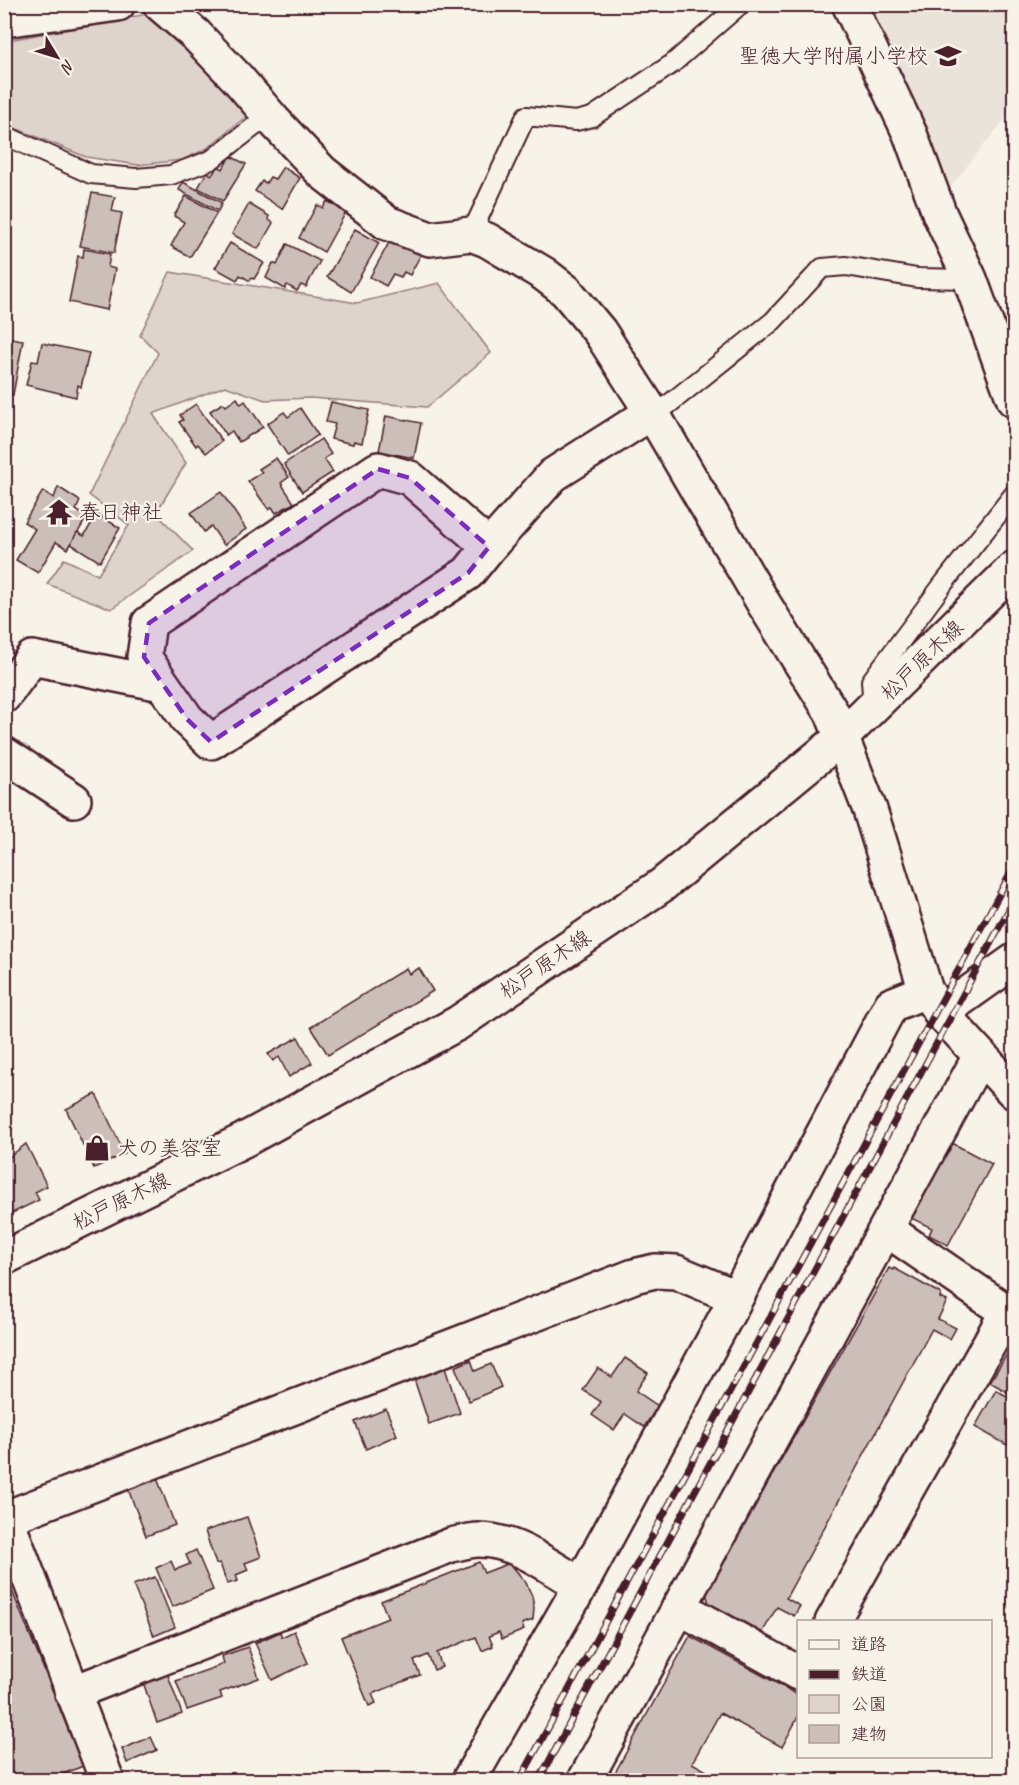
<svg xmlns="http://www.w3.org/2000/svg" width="1019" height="1785" viewBox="0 0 1019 1785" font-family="Caveat,'Klee One',sans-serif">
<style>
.built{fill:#eae3da}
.green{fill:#ded4cc;stroke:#947a7c;stroke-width:1.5}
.building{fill:#ccbfb9;stroke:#4a1f2b;stroke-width:1.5}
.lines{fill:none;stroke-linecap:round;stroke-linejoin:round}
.lane-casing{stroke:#4a1f2b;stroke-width:22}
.street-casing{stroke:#4a1f2b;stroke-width:38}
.secondary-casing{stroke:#4a1f2b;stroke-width:38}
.lane{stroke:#f7f3e8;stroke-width:18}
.street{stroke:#f7f3e8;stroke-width:33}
.secondary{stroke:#f7f3e8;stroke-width:33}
.rail-casing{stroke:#4a1f2b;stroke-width:7}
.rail{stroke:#f7f3e8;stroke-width:4.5;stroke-dasharray:14;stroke-linecap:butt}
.marked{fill:#7b2cbf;fill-opacity:0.2;stroke:#7b2cbf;stroke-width:4.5;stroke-dasharray:12 8;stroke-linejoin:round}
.labels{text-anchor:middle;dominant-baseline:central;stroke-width:4.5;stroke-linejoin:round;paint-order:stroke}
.poi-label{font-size:21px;fill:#4a1f2b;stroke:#f7f3e8;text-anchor:start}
.street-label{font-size:21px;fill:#4a1f2b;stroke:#f7f3e8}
</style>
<rect width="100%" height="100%" fill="#f7f3e8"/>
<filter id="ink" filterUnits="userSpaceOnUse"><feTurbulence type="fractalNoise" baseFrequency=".0167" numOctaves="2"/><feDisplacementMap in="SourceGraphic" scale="12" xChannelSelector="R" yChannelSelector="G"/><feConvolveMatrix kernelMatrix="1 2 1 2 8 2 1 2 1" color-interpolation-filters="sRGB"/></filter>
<g filter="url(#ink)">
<path class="built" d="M855,5H1014V108L947,191Z"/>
<g class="green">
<path d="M147,14L195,51L248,115L206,149L182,160L138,165L86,157L5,124L4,41Z"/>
<path d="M170,272L357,303L439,283L491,353L427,407L310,398L265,400L225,386L153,414L186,463L156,513L193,551L111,609L47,584L64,559L98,575L129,525L89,495L158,353L140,335Z"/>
</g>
<g class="building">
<path d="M230,156L246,164L223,201L198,188L207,172L212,175L218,166L223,169Z"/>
<path d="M283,167L300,178L282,209L255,191L262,181L266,183L270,177L275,179Z"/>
<path d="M183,182L222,203L218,211L179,190Z"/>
<path d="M92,193L115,197L112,211L122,213L114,253L80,246Z"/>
<path d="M186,196L217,213L190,257L171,246L184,222L174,216Z"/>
<path d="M327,201L346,212L324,252L299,238L317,205L323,208Z"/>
<path d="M249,204L269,216L268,219L273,223L258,249L232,234Z"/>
<path d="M355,229L379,243L351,292L327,277Z"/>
<path d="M390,241L421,254L410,275L404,272L401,277L393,274L386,286L370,277Z"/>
<path d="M230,243L264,263L254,279L251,278L250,281L240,275L237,280L215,268Z"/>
<path d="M287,244L320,261L306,287L301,285L297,291L287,285L285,289L266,278L273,263L277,265Z"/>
<path d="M84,249L110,254L108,267L115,269L107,310L69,302L78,256L83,257Z"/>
<path d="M4,337L23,340L13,395L4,394Z"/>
<path d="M42,343L89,353L81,387L78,385L76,397L26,385L32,361L38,362Z"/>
<path d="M237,398L241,404L245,401L263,427L239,442L232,431L226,435L210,411L223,403L226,406Z"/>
<path d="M331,402L369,410L362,443L354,441L353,444L331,439L335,424L326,422Z"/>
<path d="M196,404L222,441L206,453L198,444L196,446L179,422L183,420L180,415Z"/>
<path d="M300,408L318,435L288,456L267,424L284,412L288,417Z"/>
<path d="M386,416L421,423L414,458L379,451Z"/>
<path d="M321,439L331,454L324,459L333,472L302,492L284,464Z"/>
<path d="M276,458L289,477L281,483L294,503L276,513L272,507L269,510L248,481L262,472L259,469Z"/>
<path d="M58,487L80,501L76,510L87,517L68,549L56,542L38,573L16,560L35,529L24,522L43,491L54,498Z"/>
<path d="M221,492L246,529L224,545L211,526L204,532L191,513Z"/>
<path d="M97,514L120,528L100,562L71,544L77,532L84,536Z"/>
<path d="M406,968L409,974L419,968L433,991L328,1055L311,1027Z"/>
<path d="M298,1037L312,1063L289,1077L279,1057L273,1061L268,1054Z"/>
<path d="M96,1094L125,1154L94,1168L66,1109Z"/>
<path d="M952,1143L992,1164L948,1245L929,1235L932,1228L911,1218Z"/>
<path d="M26,1144L47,1186L35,1192L39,1200L4,1217V1161Z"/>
<path d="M889,1268L893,1270L894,1268L941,1294L940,1298L947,1301L938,1319L956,1328L950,1339L932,1329L786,1598L800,1606L794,1616L777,1607L761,1635L750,1629L751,1626L709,1603L706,1593Z"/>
<path d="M1007,1354L1014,1358V1396L990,1382Z"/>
<path d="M625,1358L648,1373L636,1391L658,1406L644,1427L625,1414L614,1430L592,1415L601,1402L583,1390L598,1368L612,1377Z"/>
<path d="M471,1360L475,1371L491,1364L501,1387L469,1401L455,1367Z"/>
<path d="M445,1368L460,1413L429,1424L414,1379Z"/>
<path d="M996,1390L1014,1400V1431L1007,1445L975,1427Z"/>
<path d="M386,1409L397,1435L366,1449L355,1422Z"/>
<path d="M157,1478L175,1525L146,1536L128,1489Z"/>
<path d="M247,1517L261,1557L245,1563L248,1570L236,1575L238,1581L227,1584L220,1563L216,1564L205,1531Z"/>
<path d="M196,1550L213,1590L172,1607L156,1568L171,1561L175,1570L190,1564L186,1555Z"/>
<path d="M479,1562L484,1573L510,1563L526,1583L532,1596L534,1608L533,1620L522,1624L524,1630L502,1639L499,1632L489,1636L493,1646L482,1651L476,1637L437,1653L442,1667L434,1670L428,1655L414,1661L420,1675L372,1694L376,1703L369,1706L341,1637L388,1618L381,1601Z"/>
<path d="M4,1571L83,1766L48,1780H4Z"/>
<path d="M155,1577L175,1627L154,1636L133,1585Z"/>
<path d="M294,1631L308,1663L272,1680L255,1643L280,1632L282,1637Z"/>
<path d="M690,1636L798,1695V1717L782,1747L720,1713L692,1763L714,1775L711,1780H693L687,1777L685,1780H611Z"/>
<path d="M248,1647L259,1678L220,1692L222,1698L187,1710L176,1681L224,1664L222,1656Z"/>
<path d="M166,1670L182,1714L157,1723L142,1679Z"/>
<path d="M151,1737L157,1750L127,1763L122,1749Z"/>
</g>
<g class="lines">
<g class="lane-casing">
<g id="lane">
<path d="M4,135L91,174L136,178L160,176L171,175L211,160L269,115"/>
<path d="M471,234L526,116L576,121L592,117L672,64L741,4"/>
<path d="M654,416L773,321L822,268L846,266L917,278L970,279"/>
<path d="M873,707L871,681L944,583L1014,494"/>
</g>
</g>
<g class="street-casing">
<g id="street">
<path d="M160,4L196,35L238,79L274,121L322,172L387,223L430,239L471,234L487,240L544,274L566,291L600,332L654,416L764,604L832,713L870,810L926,991L941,1013L1014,1092"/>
<path d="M849,4L910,134L940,215L970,279L1014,400"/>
<path d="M4,20L118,4"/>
<path d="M489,547L410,478L378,469L149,623L144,657L187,719L211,742L468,573L489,547L553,475L651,413"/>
<path d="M4,696L32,658L162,684"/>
<path d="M4,754L74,800"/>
<path d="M941,1013L1014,961"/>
<path d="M679,1607L798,1673"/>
<path d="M832,1622L1007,1312L886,1229"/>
<path d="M72,1693L451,1545C460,1543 470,1540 479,1540C516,1540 550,1567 581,1585"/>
<path d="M107,1780L6,1518L634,1276L655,1271L676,1272L736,1297"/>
<path d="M469,1780L581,1585L748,1276L891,1005L926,991"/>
<path d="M585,1780L980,1056"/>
</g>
</g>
<g class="secondary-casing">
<path id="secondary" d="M4,1258L244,1140L458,1023L662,885L841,738L1014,568"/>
</g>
<use href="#lane" class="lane"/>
<use href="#street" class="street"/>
<use href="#secondary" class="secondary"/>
<g class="rail-casing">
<g id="rail">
<path d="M520,1780L1014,867"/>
<path d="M539,1780L1014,900"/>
</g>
</g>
<use href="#rail" class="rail"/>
</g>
</g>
<path class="marked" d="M378,469L410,478L489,547L468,573L211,742L187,719L144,657L149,623Z"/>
<defs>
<g id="school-bare" transform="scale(2.07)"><path d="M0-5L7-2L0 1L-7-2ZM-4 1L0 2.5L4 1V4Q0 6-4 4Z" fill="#4a1f2b" stroke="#f7f3e8" stroke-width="2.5" paint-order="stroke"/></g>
<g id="temple-bare" transform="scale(2.07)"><path d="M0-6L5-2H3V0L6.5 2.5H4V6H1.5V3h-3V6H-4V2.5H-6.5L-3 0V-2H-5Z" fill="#4a1f2b" stroke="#f7f3e8" stroke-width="2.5" paint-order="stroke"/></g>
<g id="shop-bare" transform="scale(2.07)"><path d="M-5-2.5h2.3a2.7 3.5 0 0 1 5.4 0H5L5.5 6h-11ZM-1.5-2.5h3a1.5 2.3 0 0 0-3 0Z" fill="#4a1f2b" stroke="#f7f3e8" stroke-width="2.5" paint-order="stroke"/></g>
</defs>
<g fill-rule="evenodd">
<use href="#school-bare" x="948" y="56"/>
<use href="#temple-bare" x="59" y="512"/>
<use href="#shop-bare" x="97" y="1148"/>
</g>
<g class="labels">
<g class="poi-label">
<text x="928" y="56" text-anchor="end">聖徳大学附属小学校</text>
<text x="79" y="512">春日神社</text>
<text x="117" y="1148">犬の美容室</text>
</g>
<g class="street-label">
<text transform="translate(922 660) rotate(-44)">松戸原木線</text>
<text transform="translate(545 964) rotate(-34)">松戸原木線</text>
<text transform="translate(121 1201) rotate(-26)">松戸原木線</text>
</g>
</g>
<rect width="1019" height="1785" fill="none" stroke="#f7f3e8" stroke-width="24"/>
<rect x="12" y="12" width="995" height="1761" fill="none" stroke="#4a1f2b" stroke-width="2" filter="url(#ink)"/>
<rect x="797" y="1620" width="195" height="138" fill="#f7f3e8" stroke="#b29e9c" stroke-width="1.5"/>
<rect x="809" y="1640" width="30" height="9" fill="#f7f3e8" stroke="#b29e9c" stroke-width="1.5"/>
<text x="851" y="1650" font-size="18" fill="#4a1f2b">道路</text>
<rect x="809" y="1670" width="30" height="9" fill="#4a1f2b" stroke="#b29e9c" stroke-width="1.5"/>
<text x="851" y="1680" font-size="18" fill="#4a1f2b">鉄道</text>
<rect x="809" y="1695" width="30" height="18" fill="#ded4cc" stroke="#b29e9c" stroke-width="1.5"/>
<text x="851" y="1710" font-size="18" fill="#4a1f2b">公園</text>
<rect x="809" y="1725" width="30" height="18" fill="#ccbfb9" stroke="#b29e9c" stroke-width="1.5"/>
<text x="851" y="1740" font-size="18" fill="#4a1f2b">建物</text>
<g transform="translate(57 57) rotate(128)" stroke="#f7f3e8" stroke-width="4.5" paint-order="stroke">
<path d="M0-4.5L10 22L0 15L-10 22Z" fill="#4a1f2b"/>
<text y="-9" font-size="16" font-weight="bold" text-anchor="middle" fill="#4a1f2b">N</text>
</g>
</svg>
